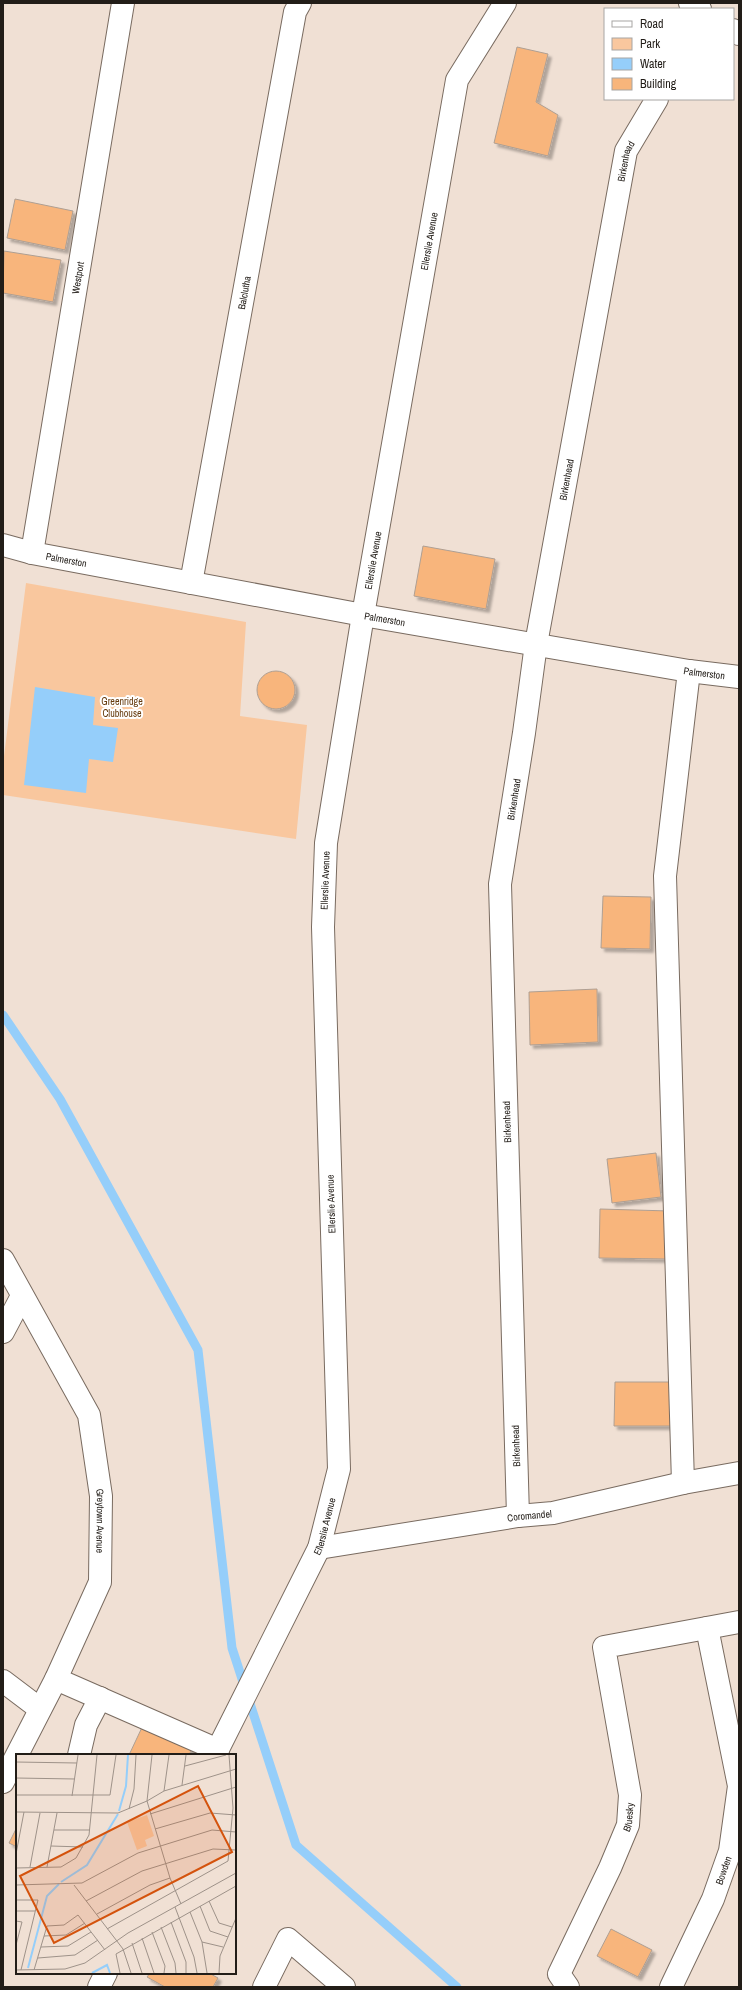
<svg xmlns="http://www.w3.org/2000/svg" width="742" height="1990" viewBox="0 0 742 1990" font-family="'Archivo Narrow',sans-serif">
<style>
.green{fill:#f9c79e}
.water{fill:#95cefa}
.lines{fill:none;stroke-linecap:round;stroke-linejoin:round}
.stream{stroke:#95cefa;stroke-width:9}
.building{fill:#f8b57b;stroke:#ae9f93;filter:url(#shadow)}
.minor-casing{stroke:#796b60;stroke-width:24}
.minor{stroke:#fff;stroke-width:22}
.labels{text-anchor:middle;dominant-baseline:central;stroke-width:4;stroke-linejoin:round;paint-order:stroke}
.street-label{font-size:10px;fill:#221d18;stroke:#fff}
.park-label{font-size:10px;fill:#653a0d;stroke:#fff}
.inset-river{fill:none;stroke:#95cefa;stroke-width:2}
.inset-road{fill:none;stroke:#9e9289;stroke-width:1}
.view{fill:#d4530d;fill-opacity:0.15;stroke:#d4530d;stroke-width:2}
.inset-edge{fill:none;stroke:#221d18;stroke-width:2}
</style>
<defs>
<filter id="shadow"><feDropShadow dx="3.5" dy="3.5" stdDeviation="1" flood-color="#0004"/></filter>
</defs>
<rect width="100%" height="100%" fill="#f0e0d4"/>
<path class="green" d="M26,583L246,622L240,716L307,725L296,839L3,795V764Z"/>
<path class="water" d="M35,687L95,697L93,725L118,728L113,762L89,759L86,793L24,785Z"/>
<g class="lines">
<path class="stream" d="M3,1015L60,1099L198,1350L232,1648L296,1845L457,1987"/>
</g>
<g class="building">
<path d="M517,47L548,54L536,102L558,115L548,156L494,143Z"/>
<path d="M15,199L73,211L65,250L7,238Z"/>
<path d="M4,251L61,260L53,302L3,293Z"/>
<path d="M423,546L495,559L486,609L414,596Z"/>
<circle cx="276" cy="690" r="19"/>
<path d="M603,896L651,897L650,949L601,948Z"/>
<path d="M597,989L598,1042L530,1045L529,992Z"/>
<path d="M656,1153L661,1197L612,1203L607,1159Z"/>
<path d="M600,1209L670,1211L668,1259L599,1258Z"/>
<path d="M615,1382H675L674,1426H614Z"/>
<path d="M145,1721L194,1745L189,1755H129Z"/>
<path d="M17,1827V1847L9,1843Z"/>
<path d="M611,1929L652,1950L638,1977L597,1956Z"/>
<path d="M150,1973H209L218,1978L213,1987H165L147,1977Z"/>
</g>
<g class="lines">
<g class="minor-casing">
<g id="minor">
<path d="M690,3L700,9"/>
<path d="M733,30L739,34"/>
<path id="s1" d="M3,545L32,553L363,615L689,671L739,677"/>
<path id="s2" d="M32,553L123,3"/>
<path id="s3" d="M191,583L295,12L300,3"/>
<path id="s4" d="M3,1260L89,1415L101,1496L100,1582L56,1679L3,1782"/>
<path d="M3,1332L22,1296"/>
<path d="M683,1483L665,876L689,671"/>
<path id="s5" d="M518,1516L500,884L524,733L536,644L626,151L657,99"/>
<path id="s6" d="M319,1548L518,1516L553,1513L683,1483L739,1473"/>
<path d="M56,1679L218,1750"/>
<path d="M3,1681L40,1709"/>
<path d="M79,1755L86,1725L100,1698"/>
<path id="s7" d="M215,1755L319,1548L339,1469L323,927L326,843L363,615L457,80L505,3"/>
<path d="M99,1987L106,1973"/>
<path d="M264,1987L288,1939L344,1987"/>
<path id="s8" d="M568,1987L559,1974L610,1868L628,1825L630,1795L604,1647L739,1622"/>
<path id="s9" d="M671,1987L713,1899L730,1851L739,1786L707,1628"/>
</g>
</g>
<use href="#minor" class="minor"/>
</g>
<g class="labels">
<g class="street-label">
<text stroke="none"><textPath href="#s5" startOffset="1366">Birkenhead</textPath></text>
<text stroke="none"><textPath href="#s7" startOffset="1550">Ellerslie Avenue</textPath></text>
<text stroke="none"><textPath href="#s2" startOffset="279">Westport</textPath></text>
<text stroke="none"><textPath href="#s3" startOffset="295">Balclutha</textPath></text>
<text stroke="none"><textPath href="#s5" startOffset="1042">Birkenhead</textPath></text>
<text stroke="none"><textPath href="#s1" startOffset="65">Palmerston</textPath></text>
<text stroke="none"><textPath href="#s7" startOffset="1226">Ellerslie Avenue</textPath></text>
<text stroke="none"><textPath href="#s1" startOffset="389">Palmerston</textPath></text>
<text stroke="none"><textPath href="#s1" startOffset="713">Palmerston</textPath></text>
<text stroke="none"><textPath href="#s5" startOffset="718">Birkenhead</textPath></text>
<text stroke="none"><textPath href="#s7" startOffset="902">Ellerslie Avenue</textPath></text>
<text transform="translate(507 1122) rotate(-92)">Birkenhead</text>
<text transform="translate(331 1204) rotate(-92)">Ellerslie Avenue</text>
<text transform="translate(516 1446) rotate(-92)">Birkenhead</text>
<text stroke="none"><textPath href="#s6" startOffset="213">Coromandel</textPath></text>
<text stroke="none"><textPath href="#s4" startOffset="284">Greytown Avenue</textPath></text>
<text stroke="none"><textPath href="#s7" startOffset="254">Ellerslie Avenue</textPath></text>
<text stroke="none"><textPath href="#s8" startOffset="188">Bluesky</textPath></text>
<text stroke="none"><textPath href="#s9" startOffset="128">Bowden</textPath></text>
</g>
<g class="park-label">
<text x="122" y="701">Greenridge<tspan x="122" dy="12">Clubhouse</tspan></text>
</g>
</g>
<g transform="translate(16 1754)">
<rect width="220" height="220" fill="#f0e0d4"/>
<path d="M131,61L138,82L129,86L131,92L121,96L111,68Z" fill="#f9c79e"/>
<path class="inset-river" d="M103,57L110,32L112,1M45,128L71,111L102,60M12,214L31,142L43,130M76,219L91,211L94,219"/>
<path class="inset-road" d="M136,1L131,47L154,124L165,150M0,8L61,9M169,12L210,1M0,24L59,25M166,31L170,1M148,37L153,1M0,41H94L100,1M56,42L62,1M113,55L118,35L120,1M0,58L102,59L131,47L148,37L220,15M134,60L220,33M139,75L194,59L220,61M38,76H74M35,92L67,93M0,100L8,58M14,113L24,59M31,113L41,59M0,114L45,113L60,104L73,81L81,1M0,131L66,129L122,99L196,76L220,78M58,131L107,195L115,219M0,146H22L5,216M70,147L126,117L197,95L220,96M193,147L203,169L216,173M184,152L194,177L212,183M159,153L178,203L181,219M0,157H19M174,158L186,188L191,219M81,160L134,131L154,124M0,167L6,168L0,191M155,168L170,208V219M145,173L159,209L160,219M91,175L212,107L217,54L213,1M136,178L149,212L148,219M28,182L50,181L69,169M126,184L138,219M186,188L207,193M116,189L126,219M25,193L52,192L75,178M22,204L59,201L82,186M0,216L49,215L69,209L112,179L220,119M18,216L31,172L48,171L62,161L89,196M104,219L100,200L220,132M203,219L204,202L220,164"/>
<path class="view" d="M182,32L216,98L38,189L4,122Z"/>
<rect width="220" height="220" class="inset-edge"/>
</g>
<rect width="742" height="1990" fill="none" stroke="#221d18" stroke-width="8"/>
<rect x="604" y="8" width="130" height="92" fill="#ffffff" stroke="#a7a5a3"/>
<rect x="612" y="21" width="20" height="6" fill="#ffffff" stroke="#a7a5a3"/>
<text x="640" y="28" font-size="12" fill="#221d18">Road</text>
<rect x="612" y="38" width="20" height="12" fill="#f9c79e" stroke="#a7a5a3"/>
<text x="640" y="48" font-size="12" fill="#221d18">Park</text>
<rect x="612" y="58" width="20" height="12" fill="#95cefa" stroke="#a7a5a3"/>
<text x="640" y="68" font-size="12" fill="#221d18">Water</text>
<rect x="612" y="78" width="20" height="12" fill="#f8b57b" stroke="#a7a5a3"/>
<text x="640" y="88" font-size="12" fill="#221d18">Building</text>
</svg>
